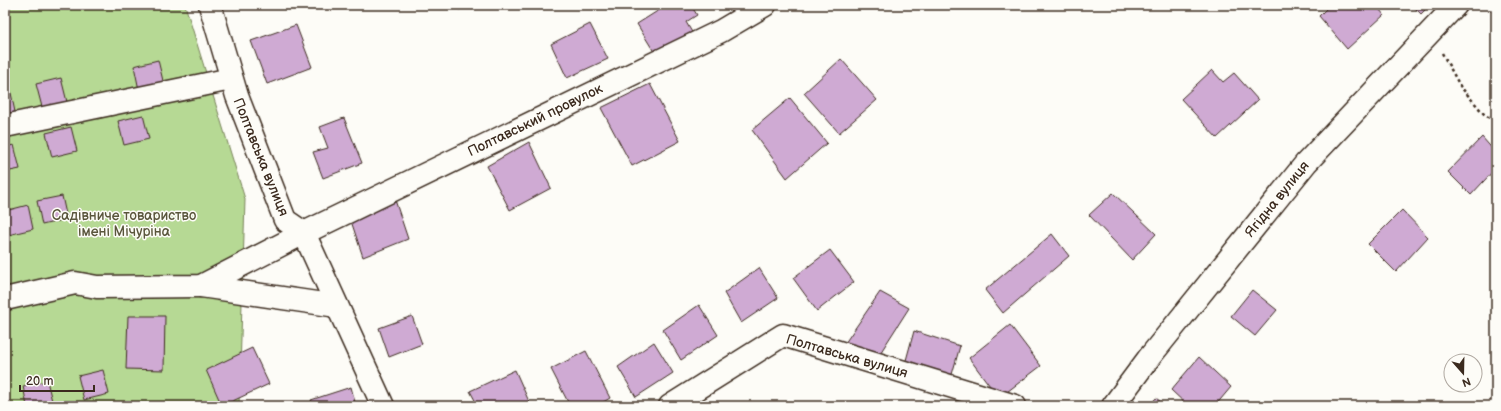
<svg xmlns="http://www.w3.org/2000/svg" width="1501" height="411" viewBox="0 0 1501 411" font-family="'Balsamiq Sans',sans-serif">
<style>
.green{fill:#b6d994;stroke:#788259}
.building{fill:#cfaad3;stroke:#3b2a1e}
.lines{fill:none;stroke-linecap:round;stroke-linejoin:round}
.street-casing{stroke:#3b2a1e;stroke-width:25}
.path{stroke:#3b2a1e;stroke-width:2.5;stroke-dasharray:3 3;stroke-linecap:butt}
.street{stroke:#fdfcf7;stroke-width:22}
.labels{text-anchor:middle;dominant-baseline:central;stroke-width:3;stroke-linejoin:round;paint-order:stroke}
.street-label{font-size:14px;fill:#3b2a1e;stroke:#fdfcf7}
.park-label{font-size:14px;fill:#5a563c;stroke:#fdfcf7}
</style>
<rect width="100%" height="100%" fill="#fdfcf7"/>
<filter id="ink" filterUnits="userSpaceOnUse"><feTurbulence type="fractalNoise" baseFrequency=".025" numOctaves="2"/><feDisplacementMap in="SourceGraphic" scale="8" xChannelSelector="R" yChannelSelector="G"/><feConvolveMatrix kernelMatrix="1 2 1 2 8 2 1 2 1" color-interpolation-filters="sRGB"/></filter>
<g filter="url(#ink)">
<path class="green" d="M5,5H185L245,199L239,406H5Z"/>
<g class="building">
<path d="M457,5H470L459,10Z"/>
<path d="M667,5H691L697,15L686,22L693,34L656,55L637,24Z"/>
<path d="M1330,5H1376L1384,15L1347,49L1319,16Z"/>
<path d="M1412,5H1430L1421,14Z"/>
<path d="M590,24L608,59L567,78L551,44Z"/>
<path d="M296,25L312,67L267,84L251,41Z"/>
<path d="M841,59L877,100L839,133L804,93Z"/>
<path d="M158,60L164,85L139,90L134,66Z"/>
<path d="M1212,70L1223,82L1234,73L1258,100L1217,138L1181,99Z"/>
<path d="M61,78L67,102L42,107L36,84Z"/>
<path d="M650,84L680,141L632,166L601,108Z"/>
<path d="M10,88L15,112L5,114V89Z"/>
<path d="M790,98L827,143L787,178L752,130Z"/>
<path d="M143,115L149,139L124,145L118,121Z"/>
<path d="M344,118L362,163L323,178L313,152L328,148L320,127Z"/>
<path d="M71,127L77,151L52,157L46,133Z"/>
<path d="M1482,137L1496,153V168L1471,195L1448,172Z"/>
<path d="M529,142L551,188L510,210L487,166Z"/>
<path d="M14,145L20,169L5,172V147Z"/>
<path d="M1113,193L1156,234L1132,260L1089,215Z"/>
<path d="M62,196L67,219L42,225L37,201Z"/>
<path d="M395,200L408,239L363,257L350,218Z"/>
<path d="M28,205L33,229L8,235L5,220V211Z"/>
<path d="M1402,210L1428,237L1396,272L1368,244Z"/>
<path d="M1052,234L1069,256L1003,313L985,290Z"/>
<path d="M830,250L854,282L817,311L793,278Z"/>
<path d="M759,268L778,298L741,323L724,293Z"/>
<path d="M1252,290L1277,310L1255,336L1231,316Z"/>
<path d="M880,292L909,308L877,358L845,343Z"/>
<path d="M699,305L718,335L681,360L663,330Z"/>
<path d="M128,316H165L164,370L126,369Z"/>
<path d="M412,316L422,344L389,357L379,328Z"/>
<path d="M1010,325L1041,366L999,398L969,358Z"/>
<path d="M914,331L960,346L951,378L905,364Z"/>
<path d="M654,342L673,373L636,397L618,367Z"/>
<path d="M252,348L269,384L222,406L206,370Z"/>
<path d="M586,351L610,398L597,406H570L551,369Z"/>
<path d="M1199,357L1231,387L1215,406H1188L1171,390Z"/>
<path d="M103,370L109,394L84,400L78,376Z"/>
<path d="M515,370L531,406H478L470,391Z"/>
<path d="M47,381L53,405L47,406H27L23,386Z"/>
<path d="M351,387L356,406H313L311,400Z"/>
<path d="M1156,398L1166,406H1149Z"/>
</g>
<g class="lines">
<g class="street-casing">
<g id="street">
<path d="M210,5L237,96L285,220L304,233L383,406"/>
<path d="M5,126L231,79"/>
<path d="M201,286L337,306"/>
<path d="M5,299L75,283L97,287L201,286L304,233L721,31L765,5"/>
<path d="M670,406L783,335L1015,406"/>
<path d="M1113,406L1148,359L1306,163L1456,5"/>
</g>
</g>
<path class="path" d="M1442,53L1460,86L1484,114L1496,123"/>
<use href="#street" class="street"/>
</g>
</g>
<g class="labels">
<g class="street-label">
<text transform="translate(535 120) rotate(-26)">Полтавський провулок</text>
<text transform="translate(261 157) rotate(68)">Полтавська вулиця</text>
<text transform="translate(1277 199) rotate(-51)">Ягідна вулиця</text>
<text transform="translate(847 356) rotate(16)">Полтавська вулиця</text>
</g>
<g class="park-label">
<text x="124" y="215">Садівниче товариство<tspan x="124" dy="16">імені Мічуріна</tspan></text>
</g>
</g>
<rect width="1501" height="411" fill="none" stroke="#fdfcf7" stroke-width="20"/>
<rect x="10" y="10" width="1481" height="391" fill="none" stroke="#3b2a1e" stroke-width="1.5" filter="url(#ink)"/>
<g transform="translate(1463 373) rotate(160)"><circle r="19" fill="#fdfcf7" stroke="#afa8a0"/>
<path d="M0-3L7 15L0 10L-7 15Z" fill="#3b2a1e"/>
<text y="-6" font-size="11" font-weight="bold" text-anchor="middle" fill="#3b2a1e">N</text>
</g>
<path d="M20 385v6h74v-6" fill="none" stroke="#3b2a1e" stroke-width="2"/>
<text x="26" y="385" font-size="12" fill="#3b2a1e" stroke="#fdfcf7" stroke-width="3" paint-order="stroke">20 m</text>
</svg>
